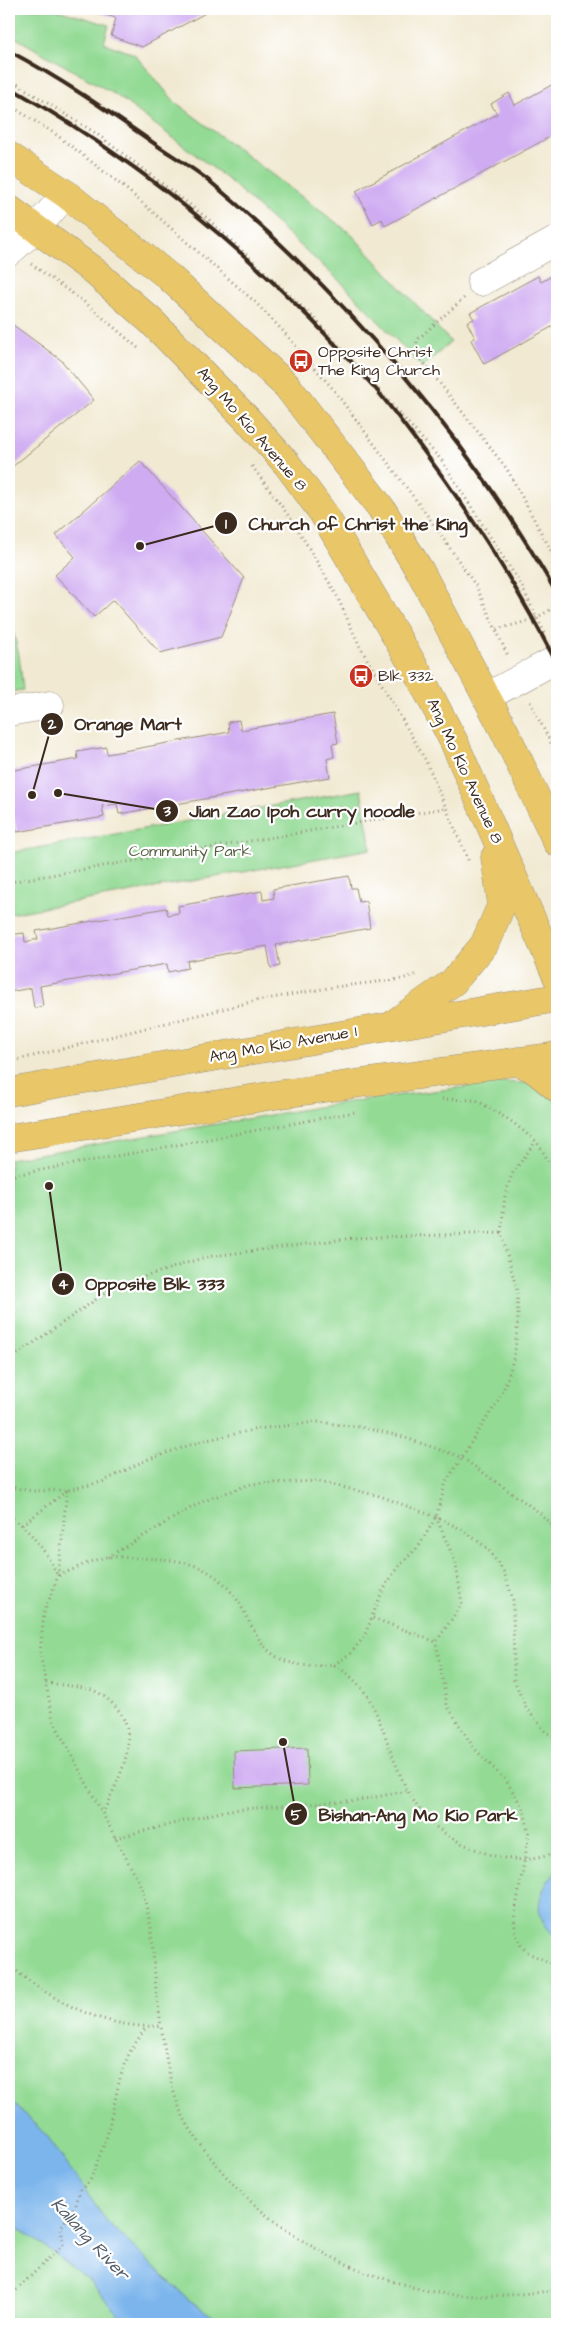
<svg xmlns="http://www.w3.org/2000/svg" width="566" height="2333" viewBox="0 0 566 2333" font-family="'Architects Daughter',sans-serif">
<style>
.green{fill:#93da94;stroke:#678259}
.water{fill:#7cb5ec;stroke:#5c7085}
.lines{fill:none;stroke-linecap:round;stroke-linejoin:round}
.stream{stroke:#7cb5ec;stroke-width:7}
.building{fill:#cfabf2}
.minor-casing{stroke:#968a78;stroke-width:29}
.major-casing{stroke:#968a78;stroke-width:29}
.path{stroke:#968a78;stroke-width:3;stroke-dasharray:1 4;stroke-linecap:butt}
.minor{stroke:#fff;stroke-width:28}
.major{stroke:#e9c769;stroke-width:28}
.rail{stroke:#3b2a1e;stroke-width:4}
.labels{text-anchor:middle;dominant-baseline:central;stroke-width:4.5;stroke-linejoin:round;paint-order:stroke}
.poi-label{font-size:16px;fill:#3b2a1e;stroke:#fff;text-anchor:start}
.street-label{font-size:16px;fill:#3b2a1e;stroke:#fff}
.park-label{font-size:16px;fill:#555f41;stroke:#fff}
.water-label{font-size:18px;font-style:italic;fill:#525b66;stroke:#fff}
.leader{fill:none;stroke:#3b2a1e;stroke-width:2}
.callout-dot{fill:#3b2a1e;stroke:#fff;stroke-width:2}
.mark-label{font-size:15px;text-anchor:middle;font-weight:bold;fill:#fff}
.callout-label{font-size:18px;text-anchor:middle;font-weight:bold;fill:#3b2a1e;stroke:#fff;stroke-width:4.5;stroke-linejoin:round;paint-order:stroke}
</style>
<rect width="100%" height="100%" fill="#fff"/>
<filter id="ink" filterUnits="userSpaceOnUse"><feTurbulence type="fractalNoise" baseFrequency=".02" numOctaves="2"/><feDisplacementMap in="SourceGraphic" scale="10" xChannelSelector="R" yChannelSelector="G"/><feConvolveMatrix kernelMatrix="1 2 1 2 8 2 1 2 1" color-interpolation-filters="sRGB"/></filter>
<filter id="wash" filterUnits="userSpaceOnUse"><feTurbulence type="fractalNoise" baseFrequency=".0096" numOctaves="4" result="noise"/><feDisplacementMap in="SourceGraphic" scale="20" xChannelSelector="R" yChannelSelector="G"/><feGaussianBlur stdDeviation="1.12" result="paint"/><feColorMatrix in="noise" values="0 0 0 0 0 0 0 0 0 0 0 0 0 0 0 0 0 1.4 0 .05"/><feComposite in="paint" operator="in"/></filter>
<g filter="url(#wash)">
<rect width="100%" height="100%" fill="#f1e9d1"/>
<g class="green">
<path d="M9,9H54L109,25L104,43L134,54L175,102L350,233L451,342L422,367L344,285L225,177L116,95L9,34Z"/>
<path d="M9,615L19,655L23,690L9,692Z"/>
<path d="M361,790L371,849L9,914V853Z"/>
<path d="M504,1082L545,1084L557,1098V2324H9V1159L347,1102Z"/>
</g>
<g class="water">
<path d="M557,1870V1938C531,1916 536,1894 557,1870Z"/>
<path d="M9,2099L48,2137L107,2222L188,2299L224,2324H126L88,2279L30,2236L9,2224Z"/>
</g>
<g class="lines">
<path class="stream" d="M114,2324L127,2313"/>
</g>
<g id="blocks">
<g class="building">
<path d="M86,9L146,10L213,9L142,47L111,36L116,18Z"/>
<path d="M557,82V133L385,226L382,219L373,224L356,191L497,114L491,104L509,93L515,105Z"/>
<path d="M557,273V324L484,364L471,340L475,338L467,322L474,319L470,313L538,276L541,282Z"/>
<path d="M9,322L61,360L94,400L12,467L9,462Z"/>
<path d="M140,461L244,578L221,637L160,653L113,600L94,617L55,575L75,557L56,535Z"/>
<path d="M333,714L338,743L332,744L334,757L327,759L330,777L119,814L117,804L102,806L104,817L17,832L14,818L9,819V771L78,759L77,752L106,747L107,754L229,732L228,722L239,720L241,730Z"/>
<path d="M349,876L351,888H356L359,902L366,901L370,928L276,945L280,966L271,968L267,946L187,961L188,968L168,972L167,964L40,986L43,1006L34,1008L31,988L9,992V935L24,933L25,942L38,939L36,931L166,908L168,915L179,913L178,906L262,891L263,900L274,898L273,889Z"/>
<path d="M307,1748L308,1785L235,1788L234,1751Z"/>
</g>
</g>
</g>
<g filter="url(#ink)">
<use href="#blocks" fill-opacity="0" stroke="#968a78" stroke-width="1"/>
<g class="lines">
<g class="minor-casing">
<g id="minor">
<path d="M9,252L36,228L66,194"/>
<path d="M481,282L557,240"/>
<path d="M486,697L557,659"/>
<path d="M9,712L50,705"/>
</g>
</g>
<g class="major-casing">
<g id="major">
<path d="M9,156L66,194L169,277L287,386L381,508L420,571L505,732L557,842"/>
<path d="M9,209L94,271L152,322L247,419L287,464L323,513L419,675L454,742L557,977"/>
<path d="M396,1022L453,982L484,945L502,904L495,857"/>
<path d="M518,1061L535,1070L557,1088"/>
<path d="M9,1092L557,998"/>
<path d="M9,1138L275,1095L557,1056"/>
</g>
</g>
<g class="path">
<path d="M9,79L97,134L207,218L313,317L442,461L521,585L546,636"/>
<path d="M9,105L54,133L124,187L254,301L283,331L333,389L427,515L476,586L508,656"/>
<path d="M31,264L87,304L138,348"/>
<path d="M464,298L417,340L416,353L507,469L557,562"/>
<path d="M252,466L294,523L336,594L359,645L426,761L469,862"/>
<path d="M497,629C516,624 545,619 557,602"/>
<path d="M530,702L557,755"/>
<path d="M9,882L445,808"/>
<path d="M9,1062L255,1001L334,987L402,979L418,974"/>
<path d="M442,1099L476,1100L511,1121L536,1141L557,1174"/>
<path d="M9,1176L355,1112"/>
<path d="M9,1360L114,1287L205,1257L353,1238L501,1233"/>
<path d="M9,1487L33,1491L67,1490L102,1482L146,1460L202,1441L258,1429L317,1422L360,1427L400,1436L461,1457L540,1513L557,1530"/>
<path d="M67,1490L58,1576L44,1613L40,1653L53,1720L142,1888L151,1927L156,1990L161,2026"/>
<path d="M9,1515C33,1533 45,1550 58,1576C73,1570 90,1560 107,1557C117,1556 128,1558 138,1558C176,1559 207,1561 233,1594C247,1612 253,1636 269,1651C282,1663 301,1666 318,1666C323,1665 329,1664 333,1665C340,1667 350,1676 355,1681C369,1694 376,1712 383,1730C405,1789 415,1827 480,1851C505,1861 532,1863 557,1852"/>
<path d="M436,1517L456,1564L462,1604L436,1642L447,1705L473,1747L507,1782L524,1810L529,1834L514,1919C517,1956 530,1952 557,1966"/>
<path d="M22,1525L67,1491"/>
<path d="M108,1557L201,1502L251,1484L316,1481L380,1496L436,1517L463,1530L487,1548L504,1572L513,1599L514,1680L526,1708L545,1731L557,1739"/>
<path d="M373,1618L436,1642"/>
<path d="M334,1665L351,1653L364,1637L382,1592L397,1568L419,1546L436,1517L446,1482L501,1396L510,1371L515,1352L518,1317L517,1290L501,1233L505,1195L512,1174L536,1141"/>
<path d="M46,1683C61,1685 77,1686 92,1690C101,1693 108,1699 114,1705C145,1738 117,1780 103,1813"/>
<path d="M115,1838L229,1810L360,1800L406,1791"/>
<path d="M9,1965C51,2000 104,2030 161,2026C166,2055 169,2086 182,2114C189,2129 201,2145 211,2158C267,2230 341,2271 429,2291C471,2300 516,2295 557,2290"/>
<path d="M9,2297L63,2245L61,2227L76,2205L80,2190L90,2181L107,2136L120,2078L129,2053L146,2027"/>
</g>
<use href="#minor" class="minor"/>
<use href="#major" class="major"/>
<g class="rail">
<path d="M9,51C60,78 108,111 155,144C174,157 195,169 213,184C347,296 471,443 557,594"/>
<path d="M9,87C146,165 270,268 374,387C388,403 401,421 414,438C469,510 516,584 557,664"/>
</g>
</g>
</g>
<defs>
<g id="bus-disc" transform="scale(1.25)"><circle r="9.5" fill="#c8321e" stroke="#fff"/><path d="M-5-6H5V4H4V6H2V4H-2V6H-4V4H-5ZM-3.5-4V0h7V-4ZM-3.5 1.2v1.5H-2V1.2ZM2 1.2v1.5H3.5V1.2Z" fill="#fff"/></g>
</defs>
<g fill-rule="evenodd">
<use href="#bus-disc" x="301" y="361"/>
<use href="#bus-disc" x="361" y="676"/>
</g>
<g class="labels">
<g class="poi-label">
<text x="318" y="352">Opposite Christ<tspan x="318" dy="18">The King Church</tspan></text>
<text x="378" y="676">Blk 332</text>
</g>
<g class="street-label">
<text transform="translate(252 429) rotate(49)">Ang Mo Kio Avenue 8</text>
<text transform="translate(465 771) rotate(65)">Ang Mo Kio Avenue 8</text>
<text transform="translate(283 1044) rotate(-10)">Ang Mo Kio Avenue 1</text>
</g>
<g class="park-label">
<text x="190" y="851">Community Park</text>
</g>
<g class="water-label">
<text transform="translate(90 2239) rotate(47)">Kallang River</text>
</g>
</g>
<path class="leader" d="M140 546L226 523M32 795L52 724M58 793L167 811M49 1186L63 1284M283 1742L296 1814"/>
<g class="callout-dot">
<circle cx="140" cy="546" r="5"/>
<circle cx="32" cy="795" r="5"/>
<circle cx="58" cy="793" r="5"/>
<circle cx="49" cy="1186" r="5"/>
<circle cx="283" cy="1742" r="5"/>
<circle cx="226" cy="523" r="12"/>
<circle cx="52" cy="724" r="12"/>
<circle cx="167" cy="811" r="12"/>
<circle cx="63" cy="1284" r="12"/>
<circle cx="296" cy="1814" r="12"/>
</g>
<g class="mark-label">
<text x="226" y="529">1</text>
<text x="52" y="729">2</text>
<text x="167" y="816">3</text>
<text x="63" y="1289">4</text>
<text x="296" y="1820">5</text>
</g>
<g class="callout-label">
<text x="358" y="530">Church of Christ the King</text>
<text x="128" y="730">Orange Mart</text>
<text x="302" y="817">Jian Zao Ipoh curry noodle</text>
<text x="155" y="1290">Opposite Blk 333</text>
<text x="418" y="1821">Bishan-Ang Mo Kio Park</text>
</g>
<rect width="566" height="2333" fill="none" stroke="#fff" stroke-width="30"/>
</svg>
